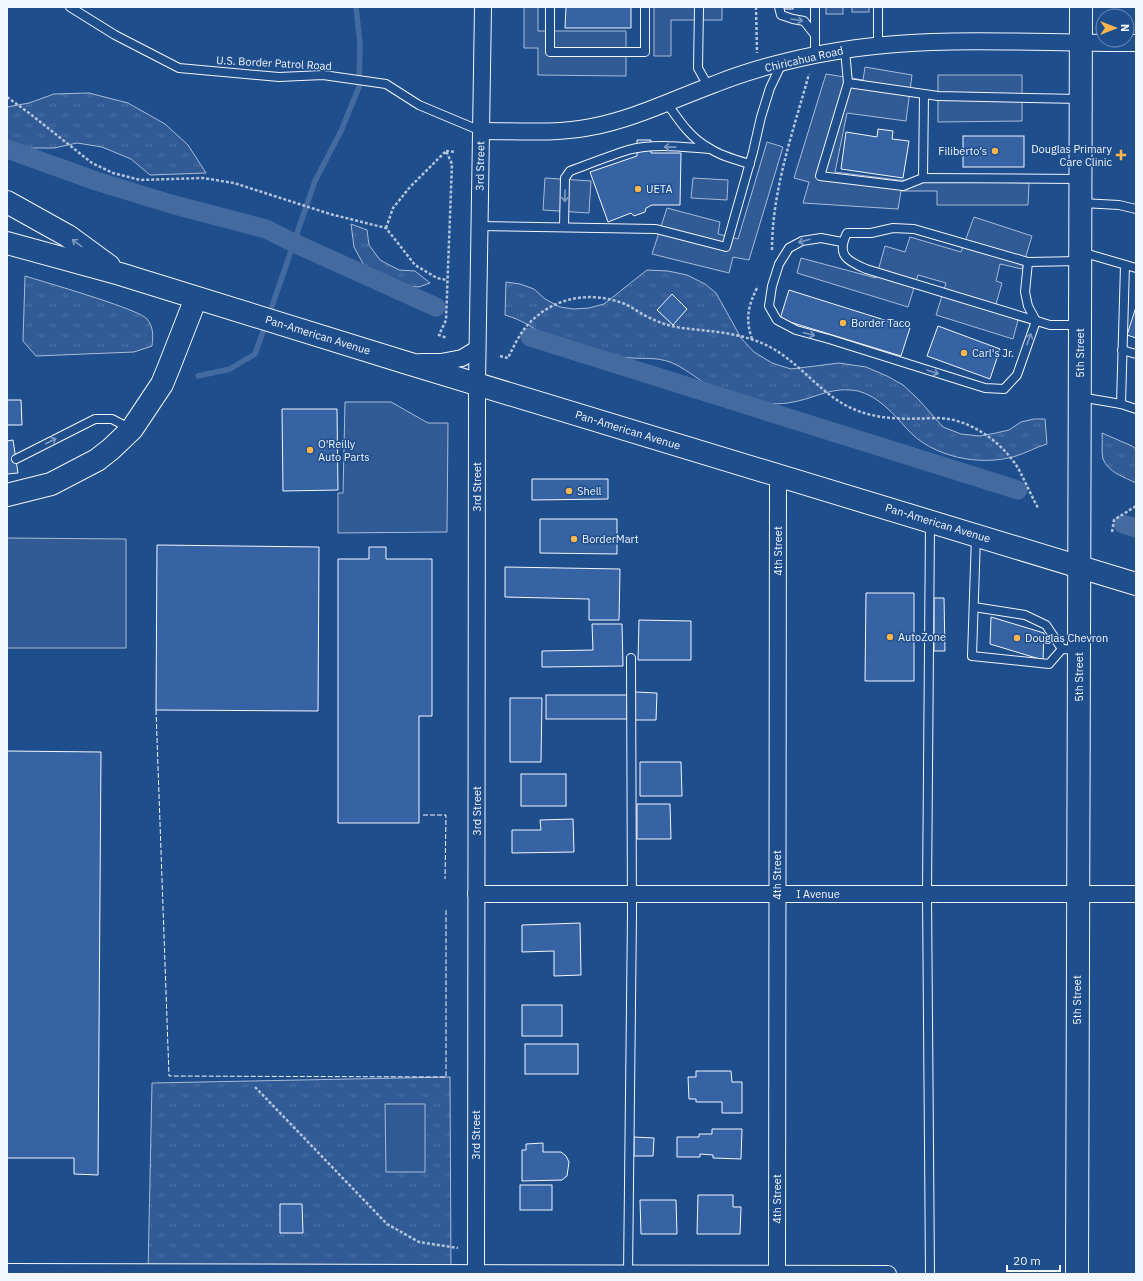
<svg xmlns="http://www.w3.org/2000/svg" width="1143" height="1281" viewBox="0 0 1143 1281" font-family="'IBM Plex Sans',sans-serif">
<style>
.park{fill:url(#park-tufts);stroke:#a8bbd7}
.built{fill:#305b95;stroke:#a8bbd7}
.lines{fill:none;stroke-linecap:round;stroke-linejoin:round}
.stream{stroke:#446ba0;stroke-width:5.5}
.canal{stroke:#446ba0;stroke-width:19}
.building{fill:#3563a3;stroke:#f2f6ff}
.lane-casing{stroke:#f2f6ff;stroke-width:10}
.street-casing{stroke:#f2f6ff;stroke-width:18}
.secondary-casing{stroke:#f2f6ff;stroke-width:24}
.primary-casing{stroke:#f2f6ff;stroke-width:24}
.path{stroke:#b3c4dc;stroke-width:2.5;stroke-dasharray:3 2;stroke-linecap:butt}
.lane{stroke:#1f4e8c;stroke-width:8}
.street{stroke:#1f4e8c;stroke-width:16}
.secondary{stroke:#1f4e8c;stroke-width:22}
.primary{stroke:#1f4e8c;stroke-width:22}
.fence{stroke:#f2f6ff;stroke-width:1;stroke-dasharray:5 2;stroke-linecap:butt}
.oneway{stroke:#7e9ac0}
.poi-dot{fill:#ffb74d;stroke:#1f4e8c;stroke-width:1.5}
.labels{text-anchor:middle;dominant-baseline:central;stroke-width:3;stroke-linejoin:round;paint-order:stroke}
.street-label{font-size:11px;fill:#f2f6ff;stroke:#1f4e8c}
.poi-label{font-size:11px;fill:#f2f6ff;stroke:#1f4e8c;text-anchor:start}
</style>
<defs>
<pattern id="park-tufts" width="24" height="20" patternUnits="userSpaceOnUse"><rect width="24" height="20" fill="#305b95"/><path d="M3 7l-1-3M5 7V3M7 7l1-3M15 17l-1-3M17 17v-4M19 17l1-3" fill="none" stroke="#4e73a5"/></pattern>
</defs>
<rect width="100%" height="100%" fill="#1f4e8c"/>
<g class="park">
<path d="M89,93L128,103L165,124L188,145L206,173L150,175L131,159L102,147L77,143L54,148H21L7,142V107L29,103L54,94Z"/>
<path d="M351,224L367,230L369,245L380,260L399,270L415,271L430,283L419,287L394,285L367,271L354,247Z"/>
<path d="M647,270L668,271L687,275L705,284L716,293L741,338L754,352L772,363L791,369L839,363L866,367L887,376L903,385L918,399L943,427L961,434L980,436L996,433L1009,430L1021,422L1034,419H1045L1047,444C1036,447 1026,453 1016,456C980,467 932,457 907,429C894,414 878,396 858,391C832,386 816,398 793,402C779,405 765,404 751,401C735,398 720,393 706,384C695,377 683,367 670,362C655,357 646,359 632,358C617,357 601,355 587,351C574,348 561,344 550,338C534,329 523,320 505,315L506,282L520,284L534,289L545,299L560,307L574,309L589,308L604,304Z"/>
<path d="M25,276C44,282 139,309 147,319C154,328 153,336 152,346L134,352L36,356L23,341Z"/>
<path d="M1102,433L1132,446L1136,449V483C1124,477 1108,472 1103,459C1101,452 1103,441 1102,433Z"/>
<path d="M450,1077L451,1273L148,1272L152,1083Z"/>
</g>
<g class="built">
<path d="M524,7H538V31H626V76L538,75V48H524Z"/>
<path d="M654,7H722V20H671V56H654Z"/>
<rect x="826" y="7" width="17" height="7"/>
<rect x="852" y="7" width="17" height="5"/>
<path d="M865,67L912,75L906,121L847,113L835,172L898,180L1029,183L1028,205H937V191H901L898,209L803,203L809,182L794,178L826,74L863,80Z"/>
<path d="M938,75H1022V121L938,122Z"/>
<path d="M767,142L783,147L749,260L733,257L729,273L652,254L667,208L720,222L718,234L738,239Z"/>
<path d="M545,178L591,181L589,213L543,210Z"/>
<path d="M693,178L728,180L727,200L691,198Z"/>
<path d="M974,217L1032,236L1022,269L1000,264L996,281L1002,283L994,311L1018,320L1013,339L936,315L946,283L918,275L908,307L797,273L801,258L876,278L885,246L905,252L910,237L961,252Z"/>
<path d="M345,402H391L428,423H448L447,532L338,533V493H343Z"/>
<path d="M7,538L126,539V648H7Z"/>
<path d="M385,1104H425V1172H386Z"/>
</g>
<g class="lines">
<g class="stream">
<path d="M269,315L315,181L341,131L359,87L360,44L356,7"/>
<path d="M198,376L230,369L255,354L266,323"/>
</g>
<g class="canal">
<path d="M7,149L96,181L171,204L266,229L294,243L436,307"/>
<path d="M530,337L1018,490"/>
<path d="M1123,524L1136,528"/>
</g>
</g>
<g class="building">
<path d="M566,7H631V28H565Z"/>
<rect x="784" y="7" width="9" height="2"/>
<path d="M878,129L893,131L892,139L909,141L903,178L841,169L846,132L877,137Z"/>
<rect x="963" y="136" width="61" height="31"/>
<path d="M637,140H651V153H681L680,205H652L646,208L645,212L634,216L631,213L608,222L590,172L637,156Z"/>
<path d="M789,290L910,328L901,356L780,319Z"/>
<path d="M672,294L687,309L673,325L657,310Z"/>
<path d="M1136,307V338L1127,335Z"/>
<path d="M938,326L1000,349L990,379L927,356Z"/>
<path d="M7,400H21L22,425H7Z"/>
<path d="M282,409H337L338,490L283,491Z"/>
<path d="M13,440L18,473L7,474V441Z"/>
<path d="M532,479H608V499L532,500Z"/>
<path d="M540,519H617V554L540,553Z"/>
<path d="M157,545L319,547L318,711L156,710Z"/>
<path d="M369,547H386V559H432V716H419V823H338V559H369Z"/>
<path d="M505,567L620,569L619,620H589V599L505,597Z"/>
<path d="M866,593H914V681H865Z"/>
<path d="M934,598H944L945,651H934Z"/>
<path d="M991,617L1044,633L1043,660L990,644Z"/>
<path d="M639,620L691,621V660H638Z"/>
<path d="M592,624H622L623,666L542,667V651L593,650Z"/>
<path d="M635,692L657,693L656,720H635Z"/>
<rect x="546" y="695" width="81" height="24"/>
<path d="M510,698H542L541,762H510Z"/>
<path d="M7,751L101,752L98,1175L74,1174V1158H7Z"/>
<path d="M640,762H681L682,796H640Z"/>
<rect x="521" y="774" width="45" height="32"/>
<path d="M637,804H670L671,839H637Z"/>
<path d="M573,819L574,852L512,853V830H541L540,820Z"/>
<path d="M580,923L581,975L554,976V951L522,952V925Z"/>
<rect x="522" y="1005" width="40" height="31"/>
<rect x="525" y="1044" width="53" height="30"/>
<path d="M696,1071H731L732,1082H742V1113H722V1102H696V1099H689L688,1077H696Z"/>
<path d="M712,1129H742L741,1159L713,1158V1155L700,1154V1157H677V1137H699V1134H712Z"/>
<path d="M634,1137L654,1138L653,1156H634Z"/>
<path d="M543,1143V1152H561L566,1156L569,1162L567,1176L562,1180L522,1181V1150H526V1144Z"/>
<rect x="520" y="1185" width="32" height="25"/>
<path d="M698,1195H733V1207H741L740,1234H697Z"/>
<path d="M640,1200H676L677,1234H641Z"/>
<path d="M280,1204H302L303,1233H280Z"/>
</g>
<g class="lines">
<g class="lane-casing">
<g id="lane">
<path d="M70,7L115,35L179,68L279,77L323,75L386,84L419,105L481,131"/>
<path d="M550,7V52H645V7"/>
<path d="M699,7L698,68L708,86"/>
<path d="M779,7L781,15L793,19L804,21L815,35"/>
<path d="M878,45V7"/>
<path d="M845,50L848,83L938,96L1080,99"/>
<path d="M815,55V7"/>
<path d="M848,83L820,176L903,186L923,178L1080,179"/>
<path d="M666,102C678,119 690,138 709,148C721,156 736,160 750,164"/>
<path d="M923,178L924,94"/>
<path d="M1082,203L1119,205L1136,209"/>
<path d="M479,226L656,229L726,247L753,152L761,117L770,88L782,63"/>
<path d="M564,227L565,178L570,171C589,164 609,156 628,150C654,143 683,147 709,149"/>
<path d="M842,242L821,238L802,241L789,248L779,264L772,286L769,306L777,320L796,330L829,339L985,388L1004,389L1017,375L1036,321L1028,306L1025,292L1028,262"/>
<path d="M1081,252L1136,268"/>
<path d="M1079,261L1028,262L914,229L893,228L871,233H847C836,255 847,261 866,269L1050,325H1080"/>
<path d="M1122,350L1136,354"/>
<path d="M1080,397L1121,404L1136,409"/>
<path d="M1121,404L1125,265"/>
<path d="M16,459L95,419H112L131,429"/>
<path d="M976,536L972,656L1049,664L1062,649L1078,650"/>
<path d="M974,607L1025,615L1046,625L1062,649"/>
<path d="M628,1274L632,914L631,658"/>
<path d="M930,1274L927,894L930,523"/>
</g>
</g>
<g class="street-casing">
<g id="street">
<path d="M481,131C517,131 556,134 591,127C634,119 674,99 715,84C747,71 781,62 815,55C920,33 1029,44 1136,43"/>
<path d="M420,362H441L462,358L477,349"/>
<path d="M476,894H1136"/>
<path d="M7,1272L888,1274"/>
<path d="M476,1274L477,384L483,7"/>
<path d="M777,1274L778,476"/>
</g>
</g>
<g class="secondary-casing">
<g id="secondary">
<path d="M7,495L51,484L97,460L111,449L132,429L162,384L169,367L196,298"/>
<path d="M1077,1274L1081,7"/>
</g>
</g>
<g class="primary-casing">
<g id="primary">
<path d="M7,202L68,236L109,266"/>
<path d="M7,243L120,274L404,362L1136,584"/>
</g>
</g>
<g class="path">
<path d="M756,7L757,53"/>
<path d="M7,97L29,113L92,163L113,173L140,180L203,178L234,183L330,214L386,228L415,265L437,278L447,280"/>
<path d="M446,151L456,152"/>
<path d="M386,228L393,208L410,187L446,151L452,164L446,320L439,335L447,338"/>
<path d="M772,250C772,190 793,132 809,74"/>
<path d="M752,339C745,318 748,306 758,286"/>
<path d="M500,356L508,358C513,348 518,337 525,328C551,297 589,290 625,304C632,307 638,312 644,315C652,319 660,323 668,325C681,329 695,329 709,331C729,333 751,337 770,347C798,362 817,389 845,405C875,421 904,419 937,418C969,418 1002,442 1018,468C1025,481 1031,495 1038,508"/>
<path d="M1112,532L1114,520L1136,506"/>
<path d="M255,1087L387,1224L419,1242L458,1248"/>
</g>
<use href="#lane" class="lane"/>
<use href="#street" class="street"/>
<use href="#secondary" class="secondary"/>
<use href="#primary" class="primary"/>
<g class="fence">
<path d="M156,710L169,1076L446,1077V909"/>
<path d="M423,815H446L445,879"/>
</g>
</g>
<defs><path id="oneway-shaft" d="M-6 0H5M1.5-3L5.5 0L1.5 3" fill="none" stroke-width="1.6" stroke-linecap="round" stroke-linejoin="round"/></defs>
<g class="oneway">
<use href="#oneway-shaft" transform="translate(797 20) rotate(9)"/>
<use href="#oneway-shaft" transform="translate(670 147) rotate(-179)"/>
<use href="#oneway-shaft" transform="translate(565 196) rotate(91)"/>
<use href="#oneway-shaft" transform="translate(804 241) rotate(164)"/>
<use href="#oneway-shaft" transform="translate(77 243) rotate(-144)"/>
<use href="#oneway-shaft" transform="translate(809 334) rotate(15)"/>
<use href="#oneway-shaft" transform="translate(1029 339) rotate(-70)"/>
<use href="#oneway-shaft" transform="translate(933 372) rotate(18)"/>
<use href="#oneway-shaft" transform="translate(51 441) rotate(-27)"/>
</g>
<g class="poi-dot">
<circle cx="995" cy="151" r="4"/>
<path d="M1119 149h4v4h4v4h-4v4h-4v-4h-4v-4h4z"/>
<circle cx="638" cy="189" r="4"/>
<circle cx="843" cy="323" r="4"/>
<circle cx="964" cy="353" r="4"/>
<circle cx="310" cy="450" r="4"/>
<circle cx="569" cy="491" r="4"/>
<circle cx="574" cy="539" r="4"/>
<circle cx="890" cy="637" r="4"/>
<circle cx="1017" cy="638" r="4"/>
</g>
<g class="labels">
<g class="street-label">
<text transform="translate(804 59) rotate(-13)">Chiricahua Road</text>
<text transform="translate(274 63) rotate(3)">U.S. Border Patrol Road</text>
<text transform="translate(480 166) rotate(-89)">3rd Street</text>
<text transform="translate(318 335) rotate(17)">Pan-American Avenue</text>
<text transform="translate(1080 353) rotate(-90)">5th Street</text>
<text transform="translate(628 430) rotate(17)">Pan-American Avenue</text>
<text transform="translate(477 487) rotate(-90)">3rd Street</text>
<text transform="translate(938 523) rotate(17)">Pan-American Avenue</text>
<text transform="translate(778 551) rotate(-90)">4th Street</text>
<text transform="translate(1079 677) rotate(-90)">5th Street</text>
<text transform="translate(477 811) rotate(-90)">3rd Street</text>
<text transform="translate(777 875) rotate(-90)">4th Street</text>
<text x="818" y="894">I Avenue</text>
<text transform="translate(1077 1000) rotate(-90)">5th Street</text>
<text transform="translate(476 1135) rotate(-90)">3rd Street</text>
<text transform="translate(777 1199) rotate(-90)">4th Street</text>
</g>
<g class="poi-label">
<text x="1112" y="149" text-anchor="end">Douglas Primary<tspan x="1112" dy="13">Care Clinic</tspan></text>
<text x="987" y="151" text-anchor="end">Filiberto’s</text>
<text x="646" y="189">UETA</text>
<text x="851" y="323">Border Taco</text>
<text x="972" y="353">Carl's Jr.</text>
<text x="318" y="444">O'Reilly<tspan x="318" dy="13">Auto Parts</tspan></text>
<text x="577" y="491">Shell</text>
<text x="582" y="539">BorderMart</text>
<text x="898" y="637">AutoZone</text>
<text x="1025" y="638">Douglas Chevron</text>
</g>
</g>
<rect width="1143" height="1281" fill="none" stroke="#f2f6ff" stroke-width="16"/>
<g transform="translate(1115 28) rotate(90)"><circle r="19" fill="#1f4e8c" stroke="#7391ba"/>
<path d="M0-3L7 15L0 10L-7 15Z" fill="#ffb74d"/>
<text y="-6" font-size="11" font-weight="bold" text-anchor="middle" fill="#f2f6ff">N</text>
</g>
<path d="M1007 1265v6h53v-6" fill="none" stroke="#f2f6ff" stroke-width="2"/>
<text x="1013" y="1265" font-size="12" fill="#f2f6ff" stroke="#1f4e8c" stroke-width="3" paint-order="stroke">20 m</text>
</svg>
